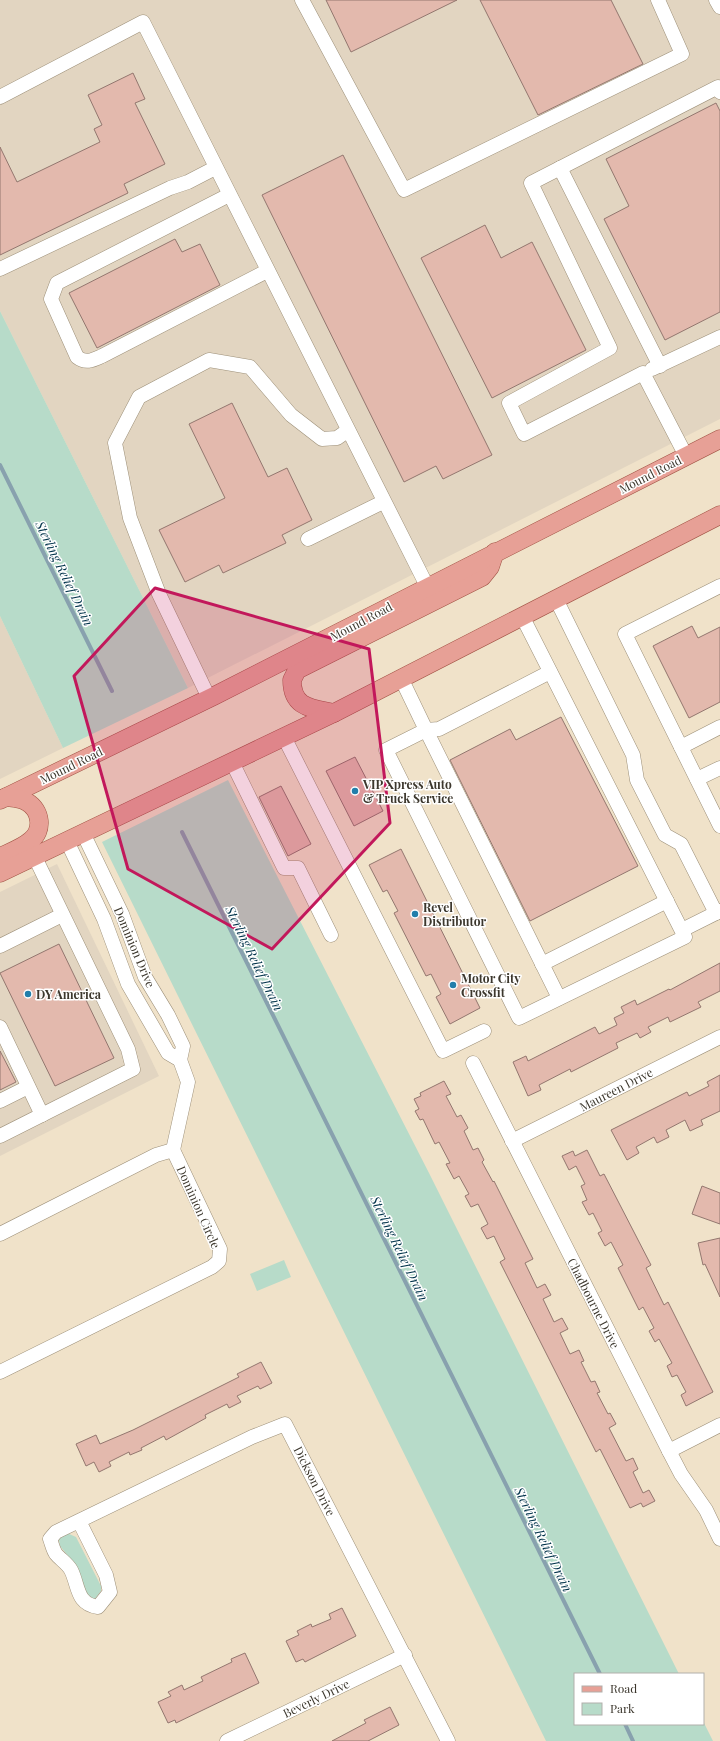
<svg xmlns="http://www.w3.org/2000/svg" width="720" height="1741" viewBox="0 0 720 1741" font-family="'Playfair Display',serif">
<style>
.industrial{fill:#e2d5c1}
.green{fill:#b7dbc9}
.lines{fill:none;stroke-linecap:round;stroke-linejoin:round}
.stream{stroke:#88a1ae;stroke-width:4}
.building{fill:#e3b9ad;stroke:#93776f}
.minor-casing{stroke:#9d9079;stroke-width:15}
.major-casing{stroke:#a15244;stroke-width:19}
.minor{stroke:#fff;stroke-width:14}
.major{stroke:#e7a096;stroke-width:18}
.marked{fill:#c2185b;fill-opacity:0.2;stroke:#c2185b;stroke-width:3;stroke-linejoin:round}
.poi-dot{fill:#217eab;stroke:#fff;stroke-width:1.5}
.labels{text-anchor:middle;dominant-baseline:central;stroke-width:3;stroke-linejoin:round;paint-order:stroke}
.street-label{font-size:12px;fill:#3c372d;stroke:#fff}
.poi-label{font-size:12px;font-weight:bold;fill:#3c372d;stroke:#fff;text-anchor:start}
.water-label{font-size:13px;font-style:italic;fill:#00334a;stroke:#fff}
</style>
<rect width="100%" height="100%" fill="#f0e2c9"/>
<g class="industrial">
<path d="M0,0H720V419L188,688L0,311Z"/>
<path d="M0,616L63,748L0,779Z"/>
<path d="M57,864L159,1076L0,1156V892Z"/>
</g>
<g class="green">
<path d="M0,311L188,688L63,748L0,616Z"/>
<path d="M228,780L429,1173L679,1674H575V1724H703V1721L713,1741H546L102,842Z"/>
<path d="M284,1260L291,1277L257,1291L250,1274Z"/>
<path d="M67,1533L76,1537L101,1586V1591L95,1599L86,1597L73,1562L60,1546L59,1540L61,1535Z"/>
</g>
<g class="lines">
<g class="stream">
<path d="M0,465L112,691"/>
<path d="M182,832L600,1674"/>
<path d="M625,1724L633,1741"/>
</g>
</g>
<g class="building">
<path d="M326,0H457L351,52Z"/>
<path d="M480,0H611L643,64L538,115Z"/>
<path d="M133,73L145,99L135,103L165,164L124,184L128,193L0,255V147L17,182L100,142L94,129L102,125L88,95Z"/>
<path d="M716,103L720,111V312L665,340L604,219L629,206L606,159Z"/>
<path d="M343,155L492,455L443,479L436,466L404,482L262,195Z"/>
<path d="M485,225L501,258L532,242L586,350L492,398L421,258Z"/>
<path d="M175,239L182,252L200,244L220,285L97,348L69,293Z"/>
<path d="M232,403L268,477L287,468L312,520L282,535L286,543L223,573L219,565L185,582L159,530L225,498L189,424Z"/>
<path d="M692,626L698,638L720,627V702L689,718L653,646Z"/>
<path d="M561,717L638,866L530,921L450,760L510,729L516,740Z"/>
<path d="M355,757L383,811L354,826L326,771Z"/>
<path d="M281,786L311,844L288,856L259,797Z"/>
<path d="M401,849L480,1008L450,1024L436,997L441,994L431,974L426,976L394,913L398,911L387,890L383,892L369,865Z"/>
<path d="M59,944L114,1058L55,1086L0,973Z"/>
<path d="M720,963V991L698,1002L701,1007L670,1022L668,1017L648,1027L651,1032L640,1038L637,1033L616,1043L618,1048L571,1072L570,1069L539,1085L541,1090L528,1096L513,1062L526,1056L528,1061L595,1027L599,1034L617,1025L614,1018L624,1013L621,1007L635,1000L637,1005L669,989L670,990Z"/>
<path d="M0,1051L16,1082L0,1090Z"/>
<path d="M720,1075V1111L701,1120L703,1125L690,1131L685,1120L666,1130L669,1137L657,1143L654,1137L636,1147L639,1153L627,1160L611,1130L687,1092L689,1096L709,1086L707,1082Z"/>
<path d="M444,1081L451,1094L446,1096L457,1117L461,1115L468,1128L464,1131L473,1150L478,1148L484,1160L482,1162L493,1182L494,1181L533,1259L525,1263L537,1288L545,1284L551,1295L543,1299L554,1322L562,1318L568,1329L560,1333L570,1354L579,1350L584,1361L581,1362L591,1382L595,1381L600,1392L597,1393L608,1414L610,1413L616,1424L609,1428L626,1461L633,1458L638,1469L633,1472L643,1493L649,1490L655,1501L643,1507L641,1503L630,1508L600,1449L596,1452L500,1262L505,1259L494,1236L487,1239L481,1228L488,1224L478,1204L471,1207L465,1196L469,1194L459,1176L454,1179L446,1164L450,1163L439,1142L435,1144L423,1119L420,1120L415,1111L419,1109L414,1099L421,1096L420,1093Z"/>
<path d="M587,1150L600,1176L604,1174L651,1265L646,1268L664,1305L668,1302L713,1392L686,1406L681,1395L686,1392L677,1375L672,1377L667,1366L672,1363L659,1339L655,1342L649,1331L654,1328L643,1307L639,1310L618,1268L623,1265L611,1242L605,1246L598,1233L602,1231L593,1213L589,1215L582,1202L587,1200L581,1186L585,1184L576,1166L569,1170L562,1156L573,1151L575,1156Z"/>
<path d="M702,1186L720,1193V1224L692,1214Z"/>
<path d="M720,1238V1297L705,1264L703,1265L698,1243Z"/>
<path d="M261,1362L272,1383L260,1389L258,1386L237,1396L241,1402L229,1408L227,1404L205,1415L206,1418L166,1440L164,1436L141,1448L142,1450L130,1455L129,1452L109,1462L111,1466L99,1472L94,1462L86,1466L76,1444L96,1435L100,1444L133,1430L239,1377L237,1374Z"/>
<path d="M342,1608L356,1636L305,1662L303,1659L296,1662L286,1641L299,1635L297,1631L311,1624L312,1627L331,1619L329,1614Z"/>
<path d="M245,1653L259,1683L176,1723L175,1720L168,1723L158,1702L171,1696L168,1692L182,1685L184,1690L203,1681L201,1677L232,1662L231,1659Z"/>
<path d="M390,1707L399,1725L368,1741H332L366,1723L364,1720Z"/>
</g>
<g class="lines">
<g class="minor-casing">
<g id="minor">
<path d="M302,0L404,190L682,54L658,0"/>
<path d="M716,0L720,7"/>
<path d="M0,97L143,22L427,586"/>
<path d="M560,168L660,366"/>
<path d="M229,195L57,283L51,299L77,357C86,364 93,360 102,356L267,271"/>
<path d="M0,269L170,188L188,182L215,168"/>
<path d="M652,369L720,337"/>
<path d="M686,456L643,373L524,434L509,403L610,348L531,183L718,87L720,92"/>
<path d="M308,539L383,502"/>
<path d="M720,586L625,634L720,826"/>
<path d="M556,599L633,755L637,780L665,835L681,844L716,913"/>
<path d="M550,672L439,729L426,730L559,998"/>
<path d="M401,678L426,730L386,750L519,1018L685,937L522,616"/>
<path d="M209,698L159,594L130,518L115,443L139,397L209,360L250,367L291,415L322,439L337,438L347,431"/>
<path d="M284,737L443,1051L484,1031"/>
<path d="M681,747L720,727"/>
<path d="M232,762L284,868H298L331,935"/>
<path d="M697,779L720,768"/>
<path d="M67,841L104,919L128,984L168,1053L180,1060L183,1046L168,1015L145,977L122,914L83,833"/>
<path d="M682,930L720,911"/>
<path d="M0,946L62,915"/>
<path d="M542,964L667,901"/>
<path d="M0,1027L42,1115"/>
<path d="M473,1063L669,1451L681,1474L706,1510L720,1539"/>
<path d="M0,1101L28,1087"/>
<path d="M0,1136L133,1069L128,1049L30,847"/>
<path d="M512,1141L720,1037"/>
<path d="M173,1150L188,1082L180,1060"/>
<path d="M0,1234L156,1155L173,1150L220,1249L219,1261L212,1267L0,1372"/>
<path d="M669,1451L720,1425"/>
<path d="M79,1521L106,1575L110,1592L98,1607C76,1604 79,1586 71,1570C68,1564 60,1559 56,1554C53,1550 52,1544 50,1539L56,1532L252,1437L285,1424L448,1741"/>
<path d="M227,1741L405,1655"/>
</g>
</g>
<g class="major-casing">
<g id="major">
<path d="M334,713C311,708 292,708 292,680L297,670L482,577L490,567L495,552"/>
<path d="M0,800L214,696L720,439"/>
<path d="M0,857C10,852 22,848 30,841C44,831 41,810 27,802C21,798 14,798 6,797"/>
<path d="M0,873L334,713L720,515"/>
</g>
</g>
<use href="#minor" class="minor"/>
<use href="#major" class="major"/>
</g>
<path class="marked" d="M155,588L369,649L390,823L272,949L128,869L74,676Z"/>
<g class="poi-dot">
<circle cx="355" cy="791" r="4"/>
<circle cx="415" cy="914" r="4"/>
<circle cx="453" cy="985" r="4"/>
<circle cx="28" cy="994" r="4"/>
</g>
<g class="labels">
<g class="street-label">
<text transform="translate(650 474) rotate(-27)">Mound Road</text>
<text transform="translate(361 621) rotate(-28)">Mound Road</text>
<text transform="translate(71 765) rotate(-26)">Mound Road</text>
<text transform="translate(135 947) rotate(67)">Dominion Drive</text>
<text transform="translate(616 1089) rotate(-27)">Maureen Drive</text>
<text transform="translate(199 1207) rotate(66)">Dominion Circle</text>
<text transform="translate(594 1303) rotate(63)">Chadbourne Drive</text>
<text transform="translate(315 1481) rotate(63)">Dickson Drive</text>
<text transform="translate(316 1698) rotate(-26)">Beverly Drive</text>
</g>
<g class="poi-label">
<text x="363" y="784">VIP Xpress Auto<tspan x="363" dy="14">&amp; Truck Service</tspan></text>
<text x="423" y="907">Revel<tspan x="423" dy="14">Distributor</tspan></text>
<text x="461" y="978">Motor City<tspan x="461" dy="14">Crossfit</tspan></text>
<text x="36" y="994">DY America</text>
</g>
<g class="water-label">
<text transform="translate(65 573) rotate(64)">Sterling Relief Drain</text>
<text transform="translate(255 958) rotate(64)">Sterling Relief Drain</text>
<text transform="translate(400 1248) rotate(64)">Sterling Relief Drain</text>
<text transform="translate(544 1539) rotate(64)">Sterling Relief Drain</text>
</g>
</g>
<rect x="574" y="1673" width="130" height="52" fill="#ffffff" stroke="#b1afab"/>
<rect x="582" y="1686" width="20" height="6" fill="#e7a096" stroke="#b1afab"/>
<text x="610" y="1693" font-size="12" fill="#3c372d">Road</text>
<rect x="582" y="1703" width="20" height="12" fill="#b7dbc9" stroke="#b1afab"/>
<text x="610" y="1713" font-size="12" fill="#3c372d">Park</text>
</svg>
